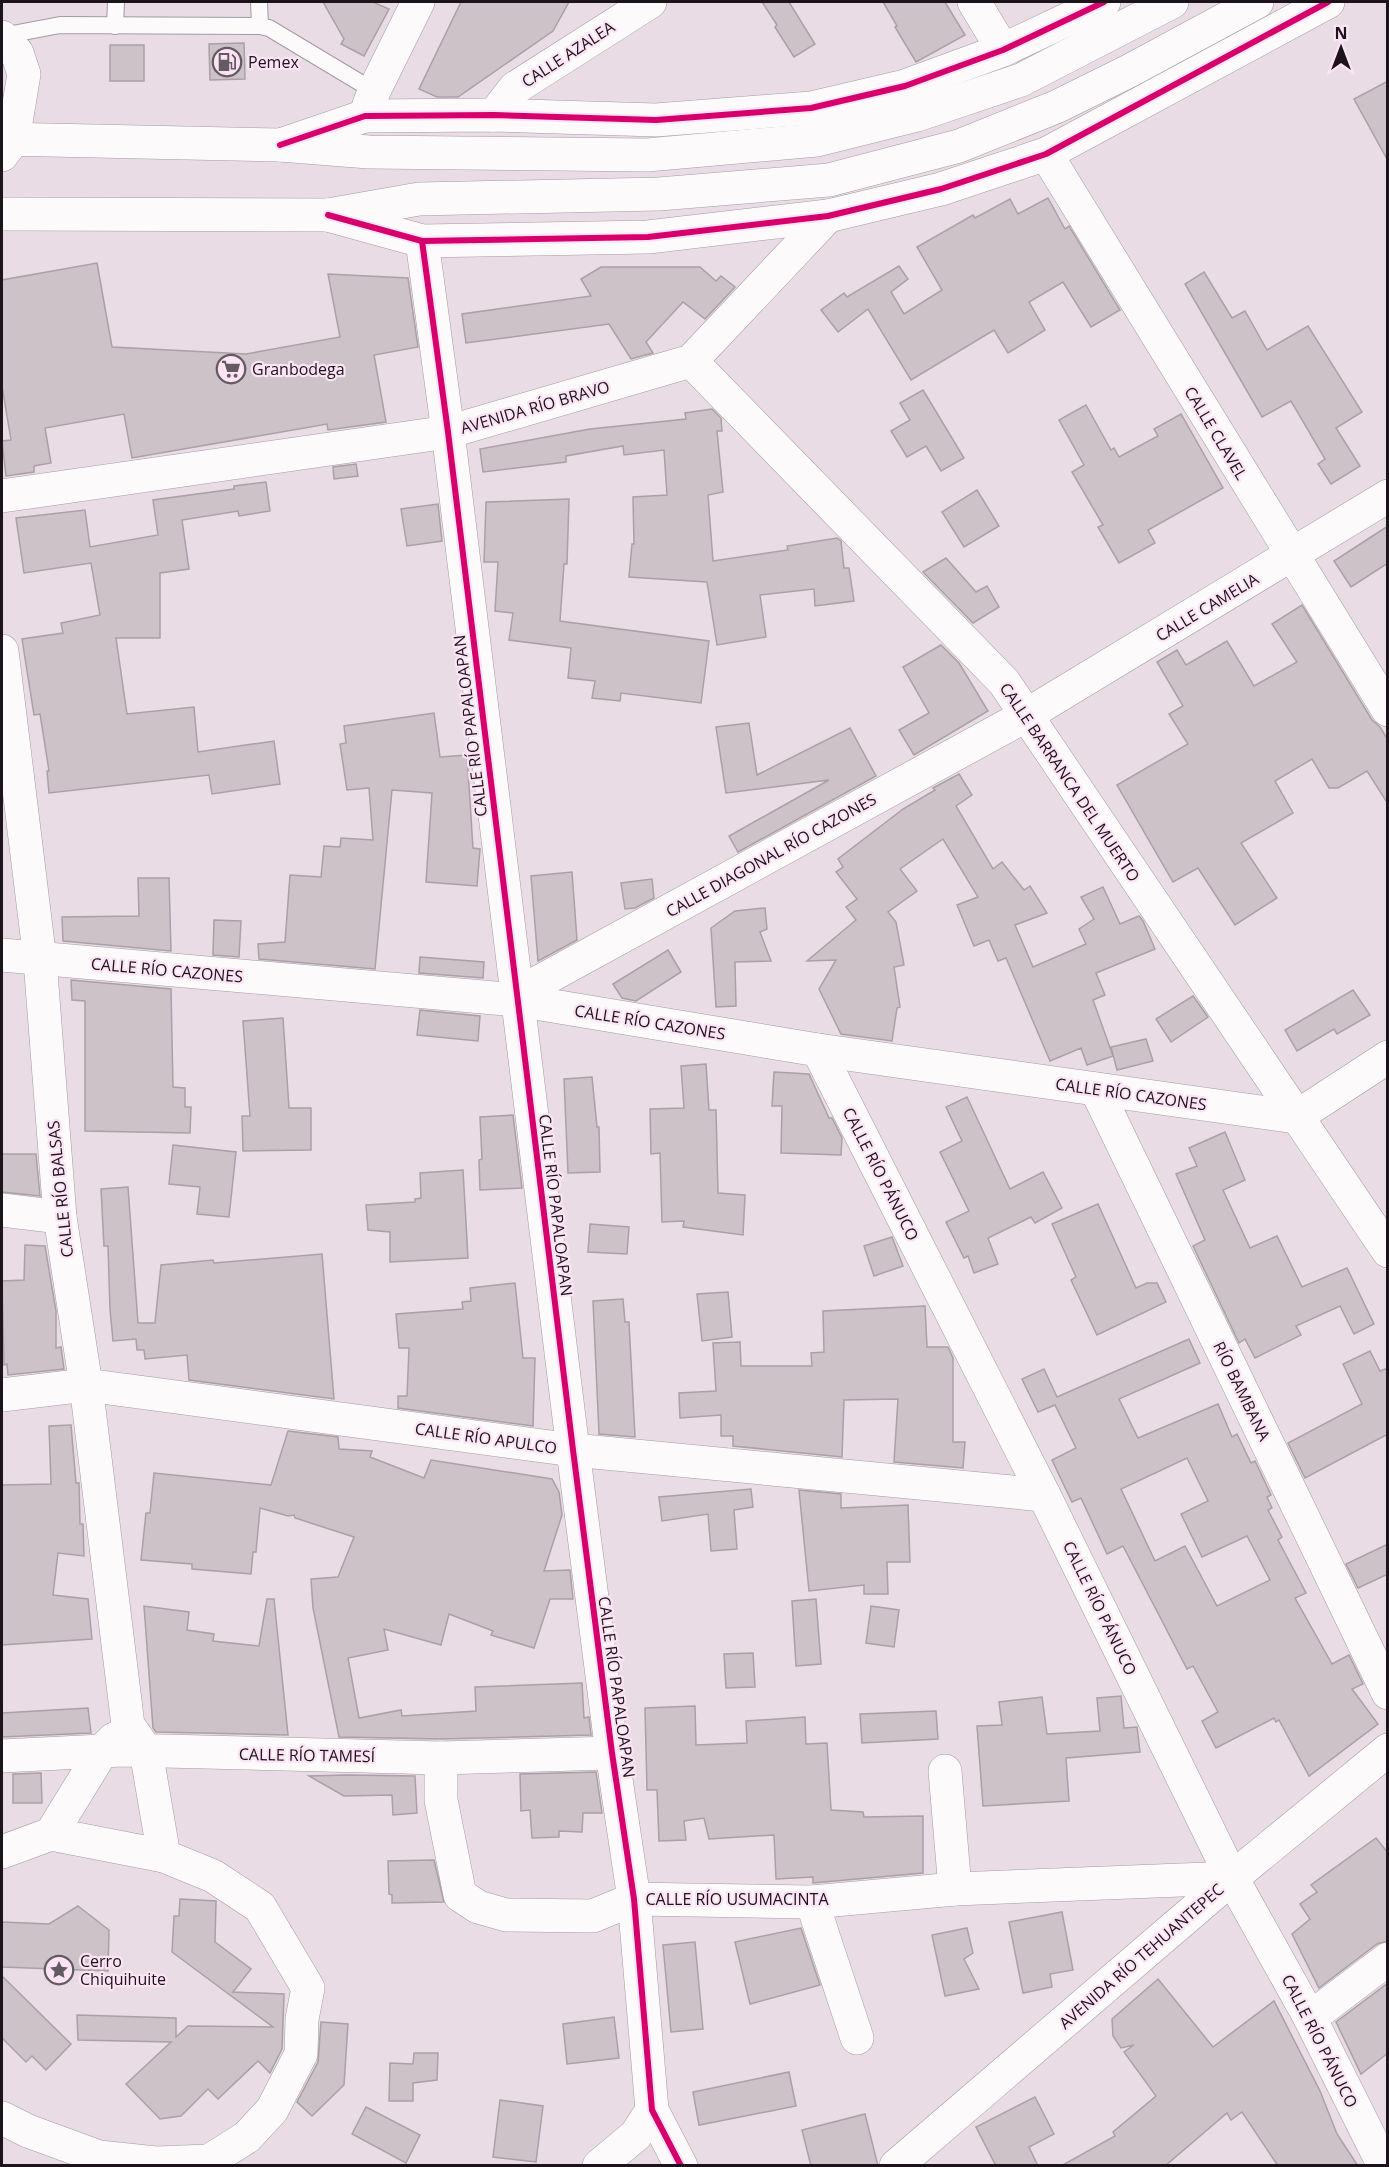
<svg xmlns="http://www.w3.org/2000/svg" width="1389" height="2167" viewBox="0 0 1389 2167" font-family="'Open Sans',sans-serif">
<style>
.building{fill:#ccc2c7;stroke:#aaa0a5;stroke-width:1.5;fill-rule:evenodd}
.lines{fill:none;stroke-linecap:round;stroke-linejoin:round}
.lane-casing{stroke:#a49aa1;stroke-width:18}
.street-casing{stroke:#a49aa1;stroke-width:34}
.secondary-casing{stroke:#a49aa1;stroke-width:34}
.primary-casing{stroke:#a49aa1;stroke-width:34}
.lane{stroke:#fcfafb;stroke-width:16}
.street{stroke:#fcfafb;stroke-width:33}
.secondary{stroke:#fcfafb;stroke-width:33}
.primary{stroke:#fcfafb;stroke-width:33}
.cycleway-casing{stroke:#fce4f5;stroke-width:10}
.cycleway{stroke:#d6006c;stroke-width:6}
.labels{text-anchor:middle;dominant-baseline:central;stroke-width:4.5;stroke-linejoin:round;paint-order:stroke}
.street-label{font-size:16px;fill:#1c141a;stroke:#fce4f5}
.poi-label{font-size:16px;fill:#1c141a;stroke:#fce4f5;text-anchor:start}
</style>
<rect width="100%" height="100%" fill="#e9dce5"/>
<g class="building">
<path d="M323,2H373L389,9L364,56L341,44L344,39Z"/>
<path d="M461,2H569L553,31L458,97H437L419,89Z"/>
<path d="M762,2H789L815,44L794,57L775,27L777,25Z"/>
<path d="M883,2H945L965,35L916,62L895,27L897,26Z"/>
<path d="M244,43L245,79L210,80L209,44Z"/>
<rect x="110" y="45" width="34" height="36"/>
<path d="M1388,81V161L1354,99Z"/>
<path d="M1048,198L1065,229L1069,226L1120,310L1091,327L1063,282L1029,302L1045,330L1008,353L994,330L911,380L868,309L838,332L821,310L844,293L847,297L899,266L908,279L891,292L904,314L942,290L917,247L973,215L975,218L1010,199L1018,214Z"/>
<path d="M97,263L112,347L246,354L340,337L328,274L408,278L418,347L374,355L386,422L328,430L327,424L132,458L124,414L45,428L51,463L34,466V472L6,476L2,441L11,440L2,386V280Z"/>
<path d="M601,267H700L716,281L721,276L735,287L705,319L683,302L646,342L653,353L631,359L609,324L466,343L462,314L591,296L581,279Z"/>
<path d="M1204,272L1232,318L1245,311L1267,350L1308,326L1362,412L1336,428L1360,466L1331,484L1318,464L1325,459L1291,401L1262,417L1185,284Z"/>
<path d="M923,390L964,458L941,471L926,446L907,457L891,431L910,420L900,403Z"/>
<path d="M1086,405L1111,450L1114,448L1119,457L1158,436L1154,429L1181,414L1223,488L1148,530L1155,543L1119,563L1098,527L1103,525L1072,472L1084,465L1059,420Z"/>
<path d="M712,409L721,418L722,431H717L723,492L708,495L713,561L788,550L787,546L837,538L841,541L844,568H849L854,601L815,606L814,589L760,595L766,637L717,645L707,582L629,577L632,544H634L633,497L667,495L664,450L624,455L623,446L566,456V462L483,472L480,449L590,429L686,419L685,413Z"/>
<path d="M356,464L358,476L334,479L333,467Z"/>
<path d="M266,482L270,511L239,516L238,511L182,520L189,569L160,573V638H116L127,714L194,707L198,752L274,741L280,784L212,794L209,775L49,793L47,771H49L40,714L34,715L22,639L63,633L61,623L100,615L91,563L24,573L16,518L85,510L90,547L158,535L153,500L234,489V486Z"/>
<path d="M977,490L999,526L964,547L942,512Z"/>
<path d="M569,499L567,564H564L560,621L709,641L701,703L621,693L620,701L592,698L595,681L568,678L571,648L509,640L513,613L495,611L498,562H484L486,502Z"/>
<path d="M438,504L442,541L407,546L401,509Z"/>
<path d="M1388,526V563L1351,587L1334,561Z"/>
<path d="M946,558L976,592L987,586L999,607L973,623L923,572Z"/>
<path d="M1302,605L1372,720L1380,727L1388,740V804L1367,771L1338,788H1329L1312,759L1275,781L1293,813L1241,843L1277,898L1235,925L1198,868L1173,882L1117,785L1188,744L1169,714L1183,706L1157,662L1177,650L1186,665L1227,641L1254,686L1297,662L1272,624Z"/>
<path d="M941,645L959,663L988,711L914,755L899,730L929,713L903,667Z"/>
<path d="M434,713L440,757L467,755L473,848L480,849L477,886L426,882L432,793L392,790L375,969L259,959L258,944L285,942L290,875L321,877L324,846L340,847L341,838L373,840L369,788L347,790L340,744L346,743L344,726Z"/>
<path d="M749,723L757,775L850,728L876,776L738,852L729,836L829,780L726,793L716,727Z"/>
<path d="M959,774L972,795L956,806L993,869L1002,862L1024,890L1030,886L1047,913L1015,925L1033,967L1086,944L1079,929L1094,919L1081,897L1103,887L1120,924L1139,916L1143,921L1155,949L1096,973L1105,995L1093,1000L1113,1056L1087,1065L1081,1048L1050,1061L1006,958L998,961L989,940L974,946L957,905L978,897L943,839L900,869L917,891L888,912L896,922L904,965L894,967L900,1007L897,1008L892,1041L841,1034L819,989L836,960L807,961L856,920L846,907L857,899L836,872L843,867L838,859L903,809L935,790L933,788Z"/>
<path d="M572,872L577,940L538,961L531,876Z"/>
<path d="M138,878H169L171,951L63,941L62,917L139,916Z"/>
<path d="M652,879L654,898L635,908L625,909L621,883Z"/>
<path d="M765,908L767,929L760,932L771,961L735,962L736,1006L716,1007L711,928L735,911Z"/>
<path d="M214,920L241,921L239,957L213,955Z"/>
<path d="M668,950L681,972L636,1001L622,998L613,984Z"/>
<path d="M420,957L484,962L483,978L419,973Z"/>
<path d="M71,980L171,989L173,1087L185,1088V1107H191L190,1133L85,1131V1001L72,1000Z"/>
<path d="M1353,990L1370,1015L1337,1034L1334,1029L1297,1051L1285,1030Z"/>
<path d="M1193,996L1208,1017L1171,1042L1156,1019Z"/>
<path d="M420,1010L480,1016L478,1041L417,1035Z"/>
<path d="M283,1018L289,1108H311V1150L243,1151L242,1116H250L243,1021Z"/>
<path d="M1146,1039L1153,1061L1117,1070L1111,1047Z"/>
<path d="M706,1064L709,1110H716L718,1193L745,1195L743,1235L683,1227L684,1221L662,1222L660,1153L651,1154L650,1109L684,1108L681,1066Z"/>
<path d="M774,1072L809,1074L829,1118H832L842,1138L841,1155L781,1153L782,1106H772Z"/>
<path d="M592,1077L597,1127H599L600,1172L568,1173L564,1079Z"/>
<path d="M967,1097L1010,1189L1043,1172L1062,1208L1035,1223L1031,1217L988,1238L998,1264L974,1273L968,1256L964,1258L946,1222L969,1211L940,1152L962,1141L946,1107Z"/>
<path d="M513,1115L522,1188L480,1190L479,1160L482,1159L480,1117Z"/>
<path d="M1225,1132L1245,1180L1223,1190L1250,1248L1277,1236L1302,1287L1347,1268L1374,1324L1354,1334L1340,1306L1296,1326L1301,1335L1255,1358L1245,1339L1239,1343L1193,1246L1205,1240L1176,1174L1197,1166L1189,1148Z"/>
<path d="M173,1145L236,1152L229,1217L197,1214L200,1187L169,1184Z"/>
<path d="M2,1154H36L40,1196L2,1192Z"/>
<path d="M463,1170L468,1258L390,1262V1232L368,1230L366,1205L415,1202V1199L421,1198L420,1173Z"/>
<path d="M128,1187L138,1323H155L161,1265L213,1260L214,1263L322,1254L334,1399L189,1380L187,1355L145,1359L144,1350H137L136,1339L113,1341L110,1309L108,1246H104L101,1189Z"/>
<path d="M1098,1204L1136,1288L1147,1283H1157L1166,1302L1097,1335L1071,1280L1076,1277L1052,1224Z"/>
<path d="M590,1224L629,1227L627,1254L588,1252Z"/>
<path d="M892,1237L903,1266L874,1276L864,1246Z"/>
<path d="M25,1245L45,1246L56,1311V1348L61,1347L64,1369L8,1375L7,1364L4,1365L2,1281L24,1280Z"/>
<path d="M515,1283L523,1358H535L533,1426L398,1408V1396H407L409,1348H399L396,1314L463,1309L462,1302L471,1301L470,1288Z"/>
<path d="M728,1292L732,1337L702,1341L697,1294Z"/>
<path d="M623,1299L625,1322H629L635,1437L599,1434L593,1301Z"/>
<path d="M925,1306L927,1347H948L953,1358V1442H965L963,1468L894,1462L898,1399L844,1400L842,1457L733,1446V1436H721V1415L680,1418L679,1393L716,1391L713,1343L740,1342L741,1366H812L811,1353L824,1352L823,1311Z"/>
<path d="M1189,1339L1200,1363L1119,1399L1138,1438L1218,1404L1232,1437L1237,1434L1251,1463L1255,1461L1271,1495L1267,1497L1272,1508L1268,1510L1282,1537L1278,1540L1306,1593L1295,1598L1332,1664L1349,1655L1363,1684L1352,1689L1378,1724L1309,1776L1279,1720L1276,1722L1274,1718L1216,1748L1202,1721L1218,1712L1193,1666L1187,1669L1123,1546L1107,1554L1081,1498L1072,1502L1052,1460L1076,1448L1055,1405L1038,1412L1022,1379L1044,1369L1057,1397ZM1187,1458L1208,1501L1181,1514L1202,1557L1247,1536L1270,1580L1217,1606L1185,1546L1155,1561L1121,1489Z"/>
<path d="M1370,1351L1380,1371L1388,1368V1434L1305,1478L1288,1443L1362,1404L1343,1364Z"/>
<path d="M71,1425L76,1483H79L80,1524H83L84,1556L58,1553L53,1595L88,1599L92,1639L2,1645V1485L51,1484L49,1426Z"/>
<path d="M288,1431L338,1437L339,1449L372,1451L370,1457L424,1478L431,1460L552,1479L559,1492L562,1515L544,1571L570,1570L573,1599H550L534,1648L491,1635L493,1631L449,1614L441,1645L384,1629L388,1650L348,1658L359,1718L401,1710L402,1716L476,1711L475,1687L582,1683L584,1718L589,1717L591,1735L441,1739L339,1737L313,1608L311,1579L338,1577L354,1537L295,1518L294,1515L288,1516L260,1508L256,1552H253L251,1574L192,1569V1564L141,1560L146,1513H150L154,1473L271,1485Z"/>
<path d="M751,1489L753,1507L734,1510L737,1549L711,1551L708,1514L662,1521L659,1497Z"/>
<path d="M799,1490L841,1494V1508L908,1505L910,1562H887L888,1594H864V1585L809,1591Z"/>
<path d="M1388,1544V1574L1358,1588L1346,1564Z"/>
<path d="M267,1599H274L288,1735L156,1732L153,1728L144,1606L189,1612L187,1630L214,1634L213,1641L259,1646Z"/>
<path d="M816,1599L821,1664L796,1666L792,1601Z"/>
<path d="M871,1606L899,1610L894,1647L866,1643Z"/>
<path d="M753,1653L755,1687L726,1688L724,1654Z"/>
<path d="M1121,1696L1124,1728L1137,1727L1140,1752L1066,1758L1069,1801L983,1806L977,1726L1002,1725L999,1702L1042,1697L1047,1734L1100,1731L1097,1698Z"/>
<path d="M695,1706L696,1745L747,1743L746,1721L805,1717L806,1744L827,1743L831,1810L863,1812L864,1817L923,1816V1873L813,1883V1877L776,1879L774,1835L709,1839L704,1818L684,1821L686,1840L659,1841L657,1790H647L645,1708Z"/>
<path d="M88,1708L91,1733L2,1737V1713Z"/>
<path d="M936,1711L938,1739L862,1743L860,1714Z"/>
<path d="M596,1772L602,1813H583L582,1832L559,1831V1837L532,1838L530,1810L521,1811L520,1774Z"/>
<path d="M41,1773L42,1803H13V1774Z"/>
<path d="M347,1775L415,1776L417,1813L393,1815L392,1795L344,1796L309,1776Z"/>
<path d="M1376,1838L1388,1853V1941L1377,1944L1319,1988L1292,1934L1310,1919L1300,1904L1317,1892L1311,1885Z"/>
<path d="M434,1860L444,1902L392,1903V1895L389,1894L388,1861Z"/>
<path d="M180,1899L216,1901L215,1942L251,1969L233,1992L284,1994L282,2049L270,2073L258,2061L218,2099L208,2089L181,2116L160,2119L126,2084L171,2042L78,2040L77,2015L176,2018V2037L188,2026L273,2027L172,1952L174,1916H179Z"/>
<path d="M78,1906L109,1930L108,1971L2,1967V1922L49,1924Z"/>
<path d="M1062,1912L1073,1970L1050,1974L1052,1987L1023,1993L1009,1922Z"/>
<path d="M801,1928L820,1985L750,2004L735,1942Z"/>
<path d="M967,1928L973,1953L964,1959L979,1989L945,1996L932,1935Z"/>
<path d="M695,1942L703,2029L671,2032L663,1945Z"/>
<path d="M2,1976L71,2044L46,2070L32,2056L26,2062L2,2038Z"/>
<path d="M1158,1979L1213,2047L1274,2001L1320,2091L1337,2134L1358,2166H1278L1242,2112L1231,2120L1227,2113L1165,2166H1061L1115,2136L1113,2132L1156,2096L1124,2052L1134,2045L1121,2048L1113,2036L1112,2019Z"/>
<path d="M1388,1983V2053L1361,2074L1336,2022Z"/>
<path d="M614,2017L619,2058L567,2064L563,2024Z"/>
<path d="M321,2022L348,2024L344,2085L312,2116L297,2102L318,2062Z"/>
<path d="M414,2053H438L437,2080L413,2083V2101H389L390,2063L413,2064Z"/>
<path d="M789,2072L796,2106L699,2125L693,2092Z"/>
<path d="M1035,2097L1054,2134L1029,2147L1038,2166H996L976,2127Z"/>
<path d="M500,2100L543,2106L536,2162L493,2157Z"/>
<path d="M366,2107L420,2135L406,2163L352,2134Z"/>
<path d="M865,2114L878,2166H811L802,2130Z"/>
</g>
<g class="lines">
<g class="lane-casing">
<g id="lane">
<path d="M259,2L260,26"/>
<path d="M115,26L116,2"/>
<path d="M2,36L60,25L260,26L269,28L374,91"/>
</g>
</g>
<g class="street-casing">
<g id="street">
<path d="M974,2L1003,50"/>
<path d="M494,115L515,88L650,2"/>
<path d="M365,116L374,91L418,2"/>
<path d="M1046,154L1388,710"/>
<path d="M422,241L448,432L573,1450L612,1753L634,1899L652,2110L681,2166"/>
<path d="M691,361L1004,682L1388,1251"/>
<path d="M2,496L448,432L691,361L828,216"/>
<path d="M2,651L40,960L60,1217L86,1385L128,1725L146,1751L164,1856"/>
<path d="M2,955L517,1000L818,1050L1296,1117L1388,1057"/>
<path d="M517,994L1025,716L1388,496"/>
<path d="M818,1050L1044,1495L1232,1878L1310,2018L1384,2166"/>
<path d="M1096,1089L1388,1693"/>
<path d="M2,1210L60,1217"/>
<path d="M2,1395L86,1385L573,1450L1044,1495"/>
<path d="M2,1756L122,1750L441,1758L612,1753"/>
<path d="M441,1758V1800L460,1895L478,1907L506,1915L593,1916L634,1899L812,1902L955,1889L1232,1878"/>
<path d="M945,1771L955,1889"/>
<path d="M51,1834L102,1751L114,1739"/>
<path d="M2,1852L51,1834L164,1856L213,1876L260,1907L308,1988L302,2019L301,2054L272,2110L247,2137L209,2161L156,2163L99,2157L28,2131L2,2118"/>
<path d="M812,1902L857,2038"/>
<path d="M1310,2018L1388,1959"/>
<path d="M599,2166L636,2135L652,2110"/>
<path d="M896,2166L1232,1878L1388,1750"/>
</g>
</g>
<g class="secondary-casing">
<g id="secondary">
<path d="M2,37L17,53L24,74L13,140L2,155"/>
<path d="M280,145L365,116L494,115L656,120L811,108L905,86L1003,50L1104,2"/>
<path d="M328,215L422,241L648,237L828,216L941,189L1046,154L1328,2"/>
</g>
</g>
<g class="primary-casing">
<g id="primary">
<path d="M2,139L280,145L369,152L647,155L817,140L917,115L1021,80L1172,2"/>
<path d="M2,214L328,215L419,199L659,194L829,180L959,146L1056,107L1129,71L1257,2"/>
</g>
</g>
<use href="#lane" class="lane"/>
<use href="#street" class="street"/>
<use href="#secondary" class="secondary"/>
<use href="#primary" class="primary"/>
<g class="cycleway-casing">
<g id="cycleway">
<path d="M280,145L365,116L494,115L656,120L811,108L905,86L1003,50L1104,2"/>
<path d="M328,215L422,241L648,237L828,216L941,189L1046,154L1328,2"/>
<path d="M422,241L448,432L573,1450L612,1753L634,1899L652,2110L681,2166"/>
</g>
</g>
<use href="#cycleway" class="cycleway"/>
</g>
<defs>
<g id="fuel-ring" transform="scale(1.5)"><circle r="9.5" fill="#fce4f5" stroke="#645a61" stroke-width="1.5"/><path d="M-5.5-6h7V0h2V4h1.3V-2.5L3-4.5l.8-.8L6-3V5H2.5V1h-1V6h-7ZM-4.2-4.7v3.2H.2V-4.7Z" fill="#645a61"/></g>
<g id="supermarket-ring" transform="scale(1.5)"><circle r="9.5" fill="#fce4f5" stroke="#645a61" stroke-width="1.5"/><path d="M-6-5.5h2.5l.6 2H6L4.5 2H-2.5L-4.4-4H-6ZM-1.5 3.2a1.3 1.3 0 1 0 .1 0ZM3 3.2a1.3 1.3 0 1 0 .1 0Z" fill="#645a61"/></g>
<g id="sight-ring" transform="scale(1.5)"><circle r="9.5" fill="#fce4f5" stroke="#645a61" stroke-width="1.5"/><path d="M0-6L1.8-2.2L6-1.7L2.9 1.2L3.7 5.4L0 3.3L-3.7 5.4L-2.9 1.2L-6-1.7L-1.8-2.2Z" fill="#645a61"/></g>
</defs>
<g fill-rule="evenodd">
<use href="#fuel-ring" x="227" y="62"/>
<use href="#supermarket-ring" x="231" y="369"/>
<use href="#sight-ring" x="59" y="1970"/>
</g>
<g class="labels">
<g class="street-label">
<text transform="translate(568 54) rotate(-33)">CALLE AZALEA</text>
<text transform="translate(535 407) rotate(-16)">AVENIDA RÍO BRAVO</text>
<text transform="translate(1216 433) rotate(59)">CALLE CLAVEL</text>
<text transform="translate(1207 607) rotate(-31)">CALLE CAMELIA</text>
<text transform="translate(470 726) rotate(-97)">CALLE RÍO PAPALOAPAN</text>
<text transform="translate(1070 782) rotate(56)">CALLE BARRANCA DEL MUERTO</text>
<text transform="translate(771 855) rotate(-29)">CALLE DIAGONAL RÍO CAZONES</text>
<text transform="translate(167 970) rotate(5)">CALLE RÍO CAZONES</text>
<text transform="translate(650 1022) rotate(9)">CALLE RÍO CAZONES</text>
<text transform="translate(1131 1094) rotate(8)">CALLE RÍO CAZONES</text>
<text transform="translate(881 1174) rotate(63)">CALLE RÍO PÁNUCO</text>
<text transform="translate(60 1189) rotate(-96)">CALLE RÍO BALSAS</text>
<text transform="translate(556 1205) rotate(83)">CALLE RÍO PAPALOAPAN</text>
<text transform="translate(1242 1391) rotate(64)">RÍO BAMBANA</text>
<text transform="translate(486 1438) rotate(8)">CALLE RÍO APULCO</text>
<text transform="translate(1100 1608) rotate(64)">CALLE RÍO PÁNUCO</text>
<text transform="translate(617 1687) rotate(82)">CALLE RÍO PAPALOAPAN</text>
<text transform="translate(307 1755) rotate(1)">CALLE RÍO TAMESÍ</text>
<text x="737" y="1899">CALLE RÍO USUMACINTA</text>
<text transform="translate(1141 1956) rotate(-41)">AVENIDA RÍO TEHUANTEPEC</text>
<text transform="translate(1320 2041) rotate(63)">CALLE RÍO PÁNUCO</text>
</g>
<g class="poi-label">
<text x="248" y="62">Pemex</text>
<text x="252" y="369">Granbodega</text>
<text x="80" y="1961">Cerro<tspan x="80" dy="18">Chiquihuite</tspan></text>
</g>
</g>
<rect width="1389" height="2167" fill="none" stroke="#1c141a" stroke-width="6"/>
<g transform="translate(1341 48)" stroke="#fce4f5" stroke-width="4.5" paint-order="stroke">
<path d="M0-4.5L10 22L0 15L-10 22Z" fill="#1c141a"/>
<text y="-9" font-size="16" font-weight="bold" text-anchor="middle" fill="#1c141a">N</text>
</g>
</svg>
